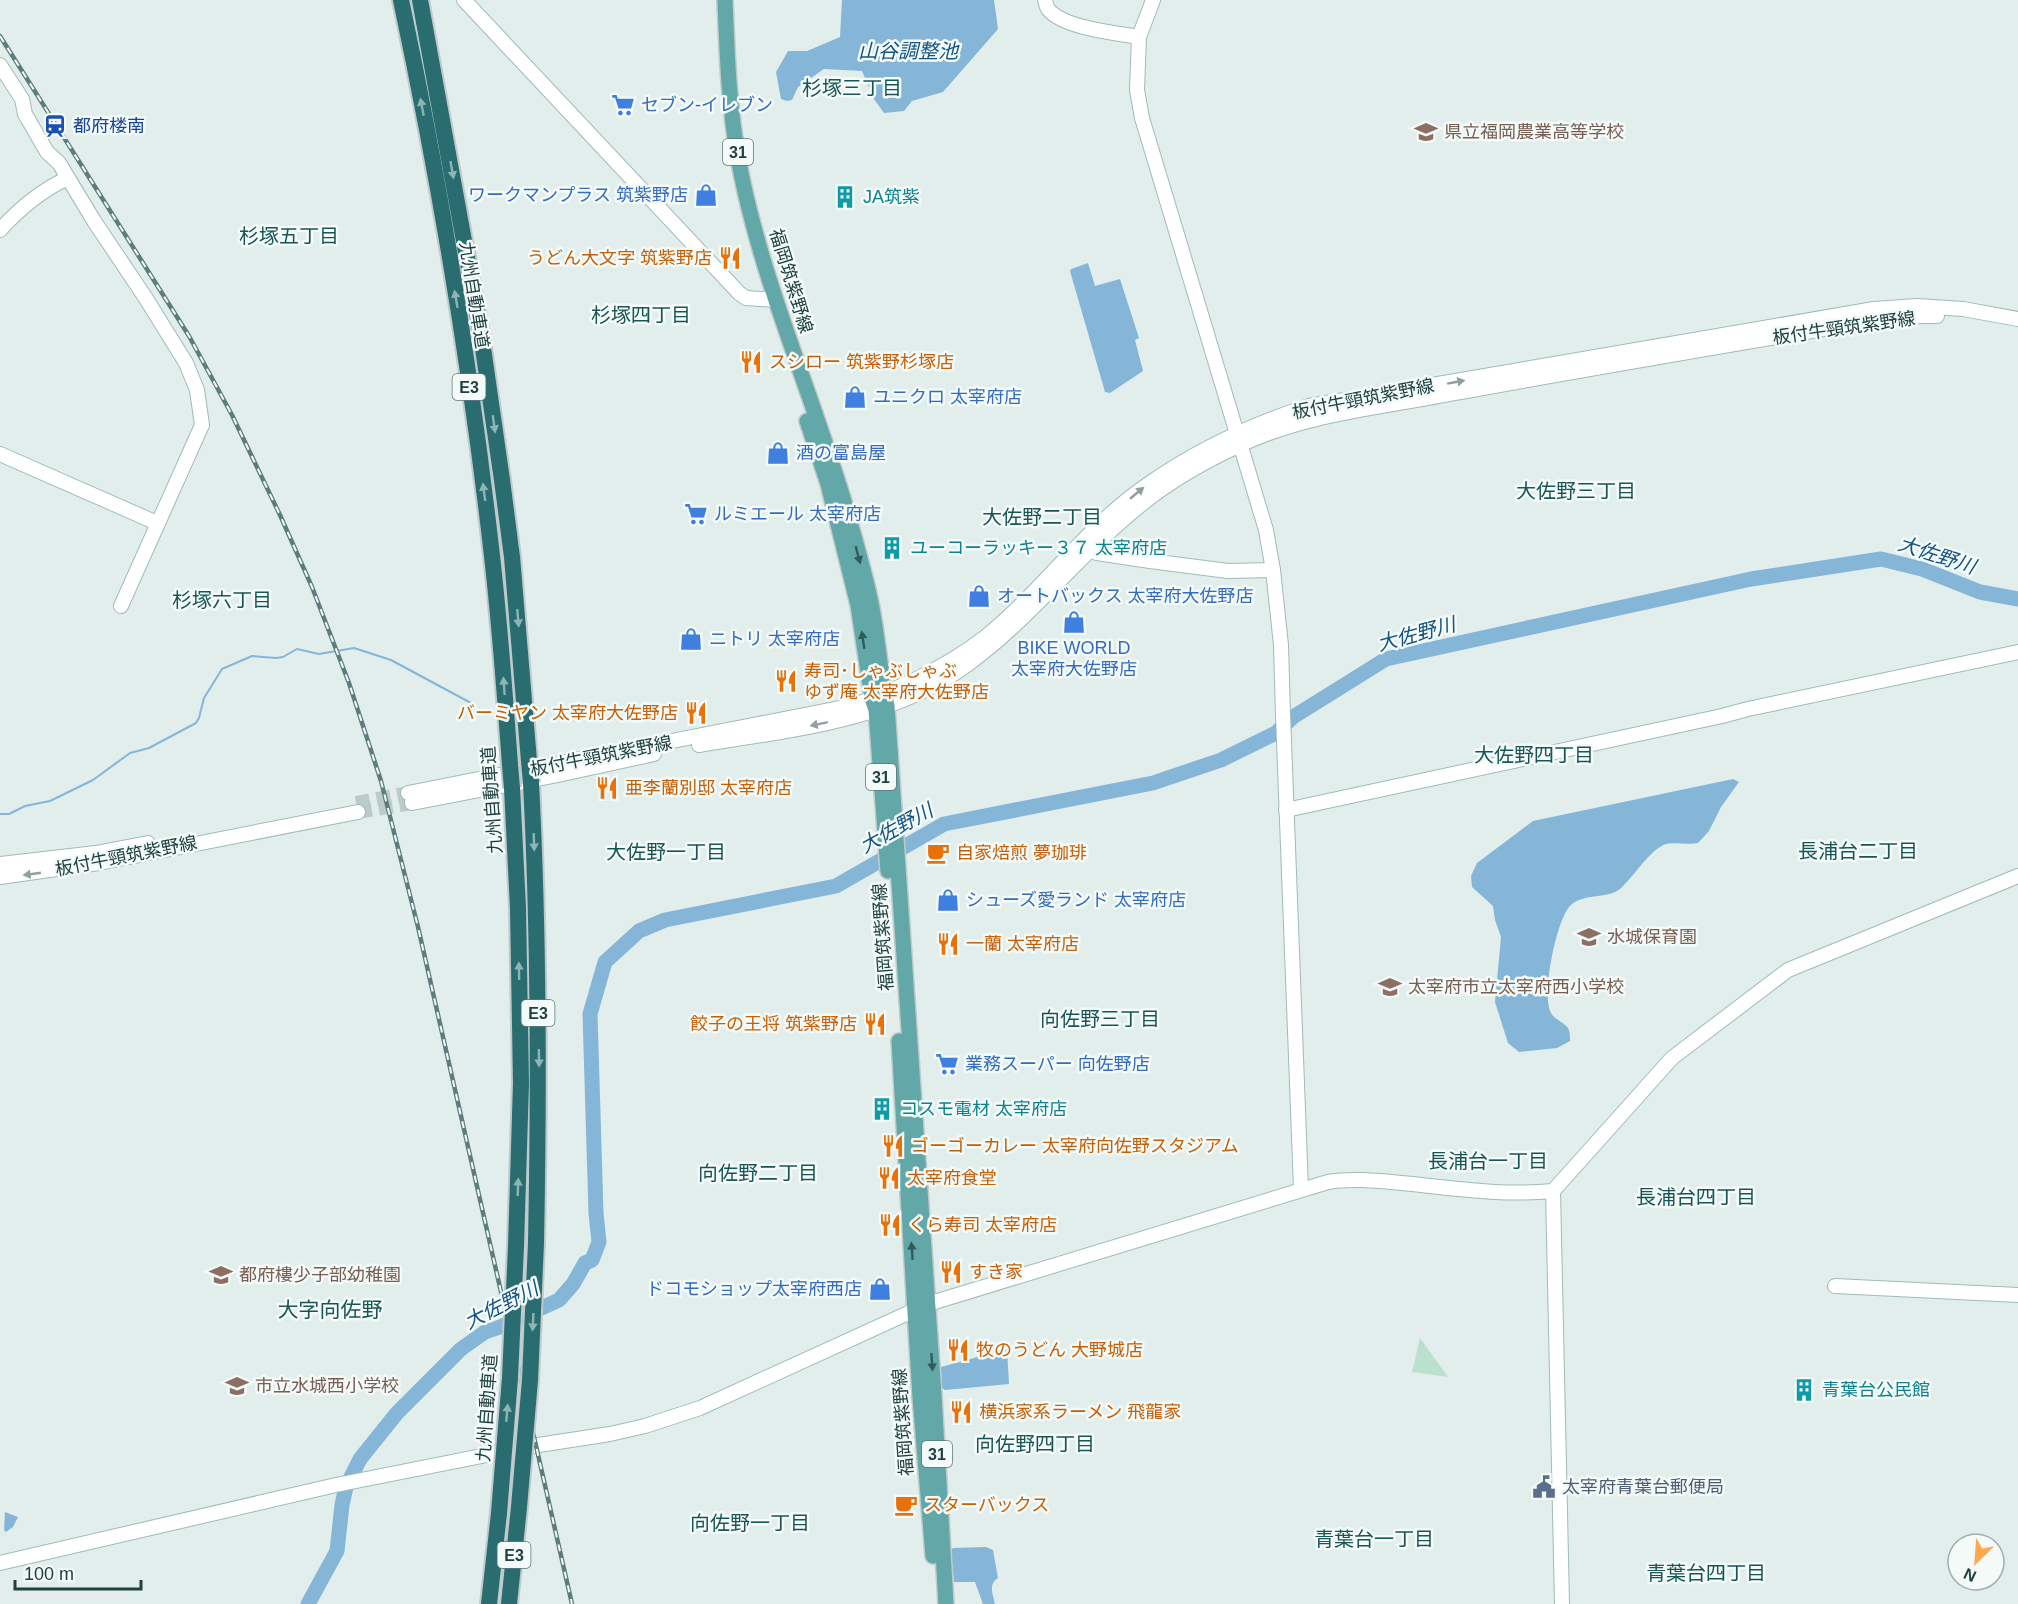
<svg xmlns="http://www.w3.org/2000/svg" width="2018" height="1604" viewBox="0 0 2018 1604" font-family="Helvetica,'Noto Sans JP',sans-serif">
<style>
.green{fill:#b9e1ce}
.water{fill:#85b6d8}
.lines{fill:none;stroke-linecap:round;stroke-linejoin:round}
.stream{stroke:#85b6d8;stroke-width:2}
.river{stroke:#85b6d8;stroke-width:15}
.secondary-tunnel{stroke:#bbcbca;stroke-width:14;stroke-dasharray:14 7;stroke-linecap:butt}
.secondary-casing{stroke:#9fbbb9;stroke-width:16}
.primary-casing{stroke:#c1caca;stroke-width:18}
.highway-casing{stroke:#c1caca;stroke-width:20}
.secondary{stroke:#fff;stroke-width:14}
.primary{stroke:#62a8a8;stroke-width:15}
.highway{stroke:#296d71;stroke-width:16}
.rail-casing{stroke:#5b7d7c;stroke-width:4.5}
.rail{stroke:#f3faf8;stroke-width:2;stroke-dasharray:7;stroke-linecap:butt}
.highway-bridge-casing{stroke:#c1caca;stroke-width:20;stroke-linecap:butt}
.highway-bridge{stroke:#296d71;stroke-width:16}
.oneway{fill:#8eb4b4}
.oneway2{fill:#90a0a0}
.oneway3{fill:#305b5b}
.labels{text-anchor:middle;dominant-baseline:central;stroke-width:5;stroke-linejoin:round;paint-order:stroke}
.shield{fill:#f3faf8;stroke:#5f7878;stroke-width:1.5}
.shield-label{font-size:16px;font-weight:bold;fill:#204141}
.shop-label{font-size:18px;fill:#366cbe;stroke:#f3faf8;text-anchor:start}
.transit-label{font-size:18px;fill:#164399;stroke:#f3faf8;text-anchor:start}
.education-label{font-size:18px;fill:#785e54;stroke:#f3faf8;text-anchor:start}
.culture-label{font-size:18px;fill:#0d838f;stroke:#f3faf8;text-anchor:start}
.food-label{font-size:18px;fill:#c56008;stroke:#f3faf8;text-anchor:start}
.street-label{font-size:18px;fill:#204141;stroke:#f3faf8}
.service-label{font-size:18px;fill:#4e5e75;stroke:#f3faf8;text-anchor:start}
.water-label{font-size:20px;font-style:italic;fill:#145484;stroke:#f3faf8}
.neighbourhood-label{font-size:20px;fill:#1a5556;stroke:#f3faf8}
.quarter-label{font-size:21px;fill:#1a5556;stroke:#f3faf8}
</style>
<rect width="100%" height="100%" fill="#e2eeec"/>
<path class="green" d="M1420,1338L1448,1377L1412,1372Z"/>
<g class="water">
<path d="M842,0H994L998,29L943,92L912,101L904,111L884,113L874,99L862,71L824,69L798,87L792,100L787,101L781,99L776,72L788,51H807L840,37Z"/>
<path d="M1088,263L1095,286L1120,279L1139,338L1135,340L1143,371L1110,393L1105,392L1070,271L1071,269Z"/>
<path d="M1733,779L1739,782L1721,807L1709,831L1698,843C1689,845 1673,842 1666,844C1650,849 1633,878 1620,889C1606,900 1582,892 1569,907C1556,923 1541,995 1551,1013C1555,1020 1564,1022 1568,1028C1570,1031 1570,1038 1570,1041L1557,1048L1519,1052L1508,1043L1495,1002L1501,937L1495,920L1493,906L1472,887L1471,876L1477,863L1533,821Z"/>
<path d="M1007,1349L1009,1384L945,1390L942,1388L941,1367Z"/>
<path d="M5,1512L18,1517L13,1527L6,1532L4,1530Z"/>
<path d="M986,1547L993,1550L998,1578C988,1584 993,1594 995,1604H983L975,1582H954L951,1550L953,1548Z"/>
</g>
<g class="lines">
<path class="stream" d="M0,814H9L25,806L50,801L93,780L130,753L149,748L196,723L199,718L204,698L222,669L252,656L276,658L283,657L297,649L319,654L354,648L391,660L471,703"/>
<path class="river" d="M308,1604L337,1551L342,1505L346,1487L360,1459L397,1413L461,1349L485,1332L500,1327L559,1300L573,1284L585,1263L592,1260L599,1242L596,1213L590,1014L605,962L639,931L665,920L836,886L944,824L1153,783L1221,760L1276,733L1293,717L1386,659L1751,579L1881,559L1922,569L1980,592L2018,599"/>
<g class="secondary-tunnel">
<path d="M356,803L408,793"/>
<path d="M358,812L412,803"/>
</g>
<g class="secondary-casing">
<g id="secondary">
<path d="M464,0L739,293L746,298L775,300"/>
<path d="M1045,0C1046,3 1046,6 1048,9C1063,28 1115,33 1139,37"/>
<path d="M1153,0L1139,37L1137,90L1142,118L1266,530L1273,570L1281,645L1283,715L1301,1189"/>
<path d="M0,65L22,99L25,114L47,152L59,163L94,221L145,297L186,363L197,390L202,425L121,606"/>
<path d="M0,230C19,209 42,190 68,178"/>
<path d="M0,454L157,523"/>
<path d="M1085,549L1097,553L1150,561L1228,571L1273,570"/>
<path d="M699,745C790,730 891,721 968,664C1026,622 1070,565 1124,519C1156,490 1199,464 1238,446C1304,414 1379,408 1450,394C1592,368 1734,344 1877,320L1921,316H1937"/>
<path d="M408,793L855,705C900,688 945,668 984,638C1042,592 1087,525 1150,483C1199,449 1253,424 1309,406L1874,309L1917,306L1963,309L2018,319"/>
<path d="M412,803L558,775L654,754"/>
<path d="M1286,810L1722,716L1748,709L2018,652"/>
<path d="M0,864L96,853L148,843"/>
<path d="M0,877L99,863L358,812"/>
<path d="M1553,1191L1562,1604"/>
<path d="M1835,1286L2018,1295"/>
<path d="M0,1563L336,1485L532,1446L610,1434L645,1426L700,1408L928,1304L1328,1182C1352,1178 1378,1181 1402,1183C1451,1188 1504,1196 1553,1191L1672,1058L1788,970L2018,876"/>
</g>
</g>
<g class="primary-casing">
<g id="primary">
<path d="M725,0C727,55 729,109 739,163C762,284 814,397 848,515C856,544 865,574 871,603C878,637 880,672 887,706L934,1396L946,1604"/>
<path d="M807,421L828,484L858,605L872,698L876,710L888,871"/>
<path d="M899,1041L920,1397L933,1556"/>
</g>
</g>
<g class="highway-casing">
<g id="highway">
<path d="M401,0C440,184 471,370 492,556C500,626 505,695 510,765"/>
<path d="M420,0L481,334L502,480L512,557L529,761"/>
<path d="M531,783C539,937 539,1089 536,1243"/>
<path d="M512,788L518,908L521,1083L516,1246"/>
<path d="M489,1604L499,1513"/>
<path d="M509,1604L519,1507"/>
</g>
</g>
<use href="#secondary" class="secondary"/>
<use href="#primary" class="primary"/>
<use href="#highway" class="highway"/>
<g class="rail-casing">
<path id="rail" d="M0,36L189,336L232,415L280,515L312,587L349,683L381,781L418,927L572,1604"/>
</g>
<use href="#rail" class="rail"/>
<g class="highway-bridge-casing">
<g id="highway-bridge">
<path d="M529,761L531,783"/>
<path d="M510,765L512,788"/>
<path d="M519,1507L530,1380L536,1243"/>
<path d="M499,1513L510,1378L516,1246"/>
</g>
</g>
<use href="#highway-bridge" class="highway-bridge"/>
</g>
<defs><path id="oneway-solid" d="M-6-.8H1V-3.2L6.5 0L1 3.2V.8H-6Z" transform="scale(1.5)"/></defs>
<g class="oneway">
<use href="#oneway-solid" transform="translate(422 107) rotate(-101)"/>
<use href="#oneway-solid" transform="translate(452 170) rotate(80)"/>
<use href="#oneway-solid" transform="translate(456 299) rotate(-100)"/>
<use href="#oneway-solid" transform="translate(494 424) rotate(82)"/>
<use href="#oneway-solid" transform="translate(484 492) rotate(-98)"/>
<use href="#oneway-solid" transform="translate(518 618) rotate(85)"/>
<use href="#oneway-solid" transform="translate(504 686) rotate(-94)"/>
<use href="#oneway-solid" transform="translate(534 842) rotate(88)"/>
<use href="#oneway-solid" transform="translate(519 971) rotate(-91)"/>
<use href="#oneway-solid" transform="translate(539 1058) rotate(89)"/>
<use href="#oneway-solid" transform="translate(518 1187) rotate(-88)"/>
<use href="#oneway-solid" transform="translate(533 1322) rotate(93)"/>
<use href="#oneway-solid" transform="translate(507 1413) rotate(-85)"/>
</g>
<g class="oneway2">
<use href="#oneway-solid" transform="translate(1456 382) rotate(-10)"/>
<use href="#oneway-solid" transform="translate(1137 493) rotate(-40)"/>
<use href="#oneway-solid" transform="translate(819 724) rotate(168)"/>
<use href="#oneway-solid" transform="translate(32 874) rotate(172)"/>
</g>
<g class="oneway3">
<use href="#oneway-solid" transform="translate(858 555) rotate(75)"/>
<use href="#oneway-solid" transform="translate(863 640) rotate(-99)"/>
<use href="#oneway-solid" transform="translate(912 1251) rotate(-94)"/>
<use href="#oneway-solid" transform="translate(932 1362) rotate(86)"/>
</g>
<defs>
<g id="supermarket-bare" transform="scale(1.8)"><path d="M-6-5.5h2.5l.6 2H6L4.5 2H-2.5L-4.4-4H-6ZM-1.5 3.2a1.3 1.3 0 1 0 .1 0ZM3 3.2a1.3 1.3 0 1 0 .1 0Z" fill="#3f7fe0" stroke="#f3faf8" stroke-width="2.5" paint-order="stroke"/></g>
<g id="station-bare" transform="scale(1.8)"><path d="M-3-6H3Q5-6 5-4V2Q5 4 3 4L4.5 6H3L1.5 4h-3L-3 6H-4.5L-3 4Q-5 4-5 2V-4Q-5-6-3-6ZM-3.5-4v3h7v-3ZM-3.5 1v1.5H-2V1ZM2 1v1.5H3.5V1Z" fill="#1a4fb4" stroke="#f3faf8" stroke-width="2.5" paint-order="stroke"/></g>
<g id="school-bare" transform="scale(1.8)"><path d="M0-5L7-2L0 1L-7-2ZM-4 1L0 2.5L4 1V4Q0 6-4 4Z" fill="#8d6e63" stroke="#f3faf8" stroke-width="2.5" paint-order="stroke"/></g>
<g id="shop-bare" transform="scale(1.8)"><path d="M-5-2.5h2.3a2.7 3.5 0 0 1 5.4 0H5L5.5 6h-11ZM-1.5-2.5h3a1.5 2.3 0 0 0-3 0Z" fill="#3f7fe0" stroke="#f3faf8" stroke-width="2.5" paint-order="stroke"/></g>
<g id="building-bare" transform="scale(1.8)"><path d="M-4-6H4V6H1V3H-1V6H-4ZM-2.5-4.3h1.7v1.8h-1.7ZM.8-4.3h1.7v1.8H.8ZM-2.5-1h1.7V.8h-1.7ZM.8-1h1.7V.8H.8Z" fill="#0f9aa8" stroke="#f3faf8" stroke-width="2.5" paint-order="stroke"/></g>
<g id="restaurant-bare" transform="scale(1.8)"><path d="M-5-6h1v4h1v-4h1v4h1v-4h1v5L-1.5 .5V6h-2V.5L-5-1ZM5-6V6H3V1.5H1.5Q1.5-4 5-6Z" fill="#e8710a" stroke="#f3faf8" stroke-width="2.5" paint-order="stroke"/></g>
<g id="cafe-bare" transform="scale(1.8)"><path d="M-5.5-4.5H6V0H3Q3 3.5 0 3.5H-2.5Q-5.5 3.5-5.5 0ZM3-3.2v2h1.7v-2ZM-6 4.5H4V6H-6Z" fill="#e8710a" stroke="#f3faf8" stroke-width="2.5" paint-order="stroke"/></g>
<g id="civic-bare" transform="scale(1.8)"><path d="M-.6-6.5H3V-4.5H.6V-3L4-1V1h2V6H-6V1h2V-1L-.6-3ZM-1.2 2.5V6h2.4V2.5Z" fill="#5c6f8a" stroke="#f3faf8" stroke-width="2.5" paint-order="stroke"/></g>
</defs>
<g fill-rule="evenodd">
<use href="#supermarket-bare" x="623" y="105"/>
<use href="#station-bare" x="55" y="126"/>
<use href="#school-bare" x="1426" y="132"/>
<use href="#shop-bare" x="706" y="195"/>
<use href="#building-bare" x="845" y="197"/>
<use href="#restaurant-bare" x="730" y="258"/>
<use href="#restaurant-bare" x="751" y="362"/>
<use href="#shop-bare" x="855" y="397"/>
<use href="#shop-bare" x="778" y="453"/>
<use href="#supermarket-bare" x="696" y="514"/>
<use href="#building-bare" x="892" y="548"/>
<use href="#shop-bare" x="979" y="596"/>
<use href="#shop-bare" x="1074" y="622"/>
<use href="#shop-bare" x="691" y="639"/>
<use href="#restaurant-bare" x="786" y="681"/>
<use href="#restaurant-bare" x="696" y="713"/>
<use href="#restaurant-bare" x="607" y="788"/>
<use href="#cafe-bare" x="938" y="853"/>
<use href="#shop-bare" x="948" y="900"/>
<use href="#school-bare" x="1589" y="937"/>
<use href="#restaurant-bare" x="948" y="944"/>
<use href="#school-bare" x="1390" y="987"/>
<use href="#restaurant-bare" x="875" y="1024"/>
<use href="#supermarket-bare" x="947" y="1064"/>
<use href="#building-bare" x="882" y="1109"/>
<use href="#restaurant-bare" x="893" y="1146"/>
<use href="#restaurant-bare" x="889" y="1178"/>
<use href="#restaurant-bare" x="890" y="1225"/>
<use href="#restaurant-bare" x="951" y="1272"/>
<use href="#school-bare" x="221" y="1275"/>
<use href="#shop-bare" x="880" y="1289"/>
<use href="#restaurant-bare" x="958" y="1350"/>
<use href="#school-bare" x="237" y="1386"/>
<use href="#building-bare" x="1804" y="1390"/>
<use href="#restaurant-bare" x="961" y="1412"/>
<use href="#civic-bare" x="1544" y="1487"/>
<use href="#cafe-bare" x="906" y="1505"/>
</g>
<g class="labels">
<g class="shield">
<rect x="723" y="139" width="30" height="26" rx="4.5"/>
<rect x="452.5" y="374" width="33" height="26" rx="4.5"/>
<rect x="866" y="764" width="30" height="26" rx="4.5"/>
<rect x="521.5" y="1000" width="33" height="26" rx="4.5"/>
<rect x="922" y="1441" width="30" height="26" rx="4.5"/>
<rect x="497.5" y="1542" width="33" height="26" rx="4.5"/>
</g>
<g class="shield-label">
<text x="738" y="152">31</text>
<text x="469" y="387">E3</text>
<text x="881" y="777">31</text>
<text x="538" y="1013">E3</text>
<text x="937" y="1454">31</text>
<text x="514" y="1555">E3</text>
</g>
<g class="shop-label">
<text x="641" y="105">セブン-イレブン</text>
<text x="688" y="195" text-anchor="end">ワークマンプラス 筑紫野店</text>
<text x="873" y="397">ユニクロ 太宰府店</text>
<text x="796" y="453">酒の富島屋</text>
<text x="714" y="514">ルミエール 太宰府店</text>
<text x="997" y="596">オートバックス 太宰府大佐野店</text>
<text x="709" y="639">ニトリ 太宰府店</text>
<text x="1074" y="648" text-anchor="middle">BIKE WORLD<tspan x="1074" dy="21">太宰府大佐野店</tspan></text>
<text x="966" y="900">シューズ愛ランド 太宰府店</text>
<text x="965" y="1064">業務スーパー 向佐野店</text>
<text x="862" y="1289" text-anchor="end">ドコモショップ太宰府西店</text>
</g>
<g class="transit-label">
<text x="73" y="126">都府楼南</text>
</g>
<g class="education-label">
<text x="1444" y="132">県立福岡農業高等学校</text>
<text x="1607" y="937">水城保育園</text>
<text x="1408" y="987">太宰府市立太宰府西小学校</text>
<text x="239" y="1275">都府樓少子部幼稚園</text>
<text x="255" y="1386">市立水城西小学校</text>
</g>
<g class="culture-label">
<text x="863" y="197">JA筑紫</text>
<text x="910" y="548">ユーコーラッキー３７ 太宰府店</text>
<text x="900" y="1109">コスモ電材 太宰府店</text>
<text x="1822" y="1390">青葉台公民館</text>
</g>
<g class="food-label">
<text x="712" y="258" text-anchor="end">うどん大文字 筑紫野店</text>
<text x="769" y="362">スシロー 筑紫野杉塚店</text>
<text x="804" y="671">寿司･しゃぶしゃぶ<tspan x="804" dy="21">ゆず庵 太宰府大佐野店</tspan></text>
<text x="678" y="713" text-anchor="end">バーミヤン 太宰府大佐野店</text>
<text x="625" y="788">亜李蘭別邸 太宰府店</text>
<text x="956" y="853">自家焙煎 夢珈琲</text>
<text x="966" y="944">一蘭 太宰府店</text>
<text x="857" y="1024" text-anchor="end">餃子の王将 筑紫野店</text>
<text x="911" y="1146">ゴーゴーカレー 太宰府向佐野スタジアム</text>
<text x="907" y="1178">太宰府食堂</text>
<text x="908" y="1225">くら寿司 太宰府店</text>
<text x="969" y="1272">すき家</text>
<text x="976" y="1350">牧のうどん 大野城店</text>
<text x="979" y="1412">横浜家系ラーメン 飛龍家</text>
<text x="924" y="1505">スターバックス</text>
</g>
<g class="street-label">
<text transform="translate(791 281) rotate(73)">福岡筑紫野線</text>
<text transform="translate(474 295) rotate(81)">九州自動車道</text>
<text transform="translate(1844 328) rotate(-8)">板付牛頸筑紫野線</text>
<text transform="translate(1363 399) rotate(-11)">板付牛頸筑紫野線</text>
<text transform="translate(601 756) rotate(-11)">板付牛頸筑紫野線</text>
<text transform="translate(492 800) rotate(-94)">九州自動車道</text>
<text transform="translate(126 856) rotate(-11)">板付牛頸筑紫野線</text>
<text transform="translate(883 937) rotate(-94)">福岡筑紫野線</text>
<text transform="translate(487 1408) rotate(-86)">九州自動車道</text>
<text transform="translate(903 1422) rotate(-94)">福岡筑紫野線</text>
</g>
<g class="service-label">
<text x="1562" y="1487">太宰府青葉台郵便局</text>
</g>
<g class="water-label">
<text x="908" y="51">山谷調整池</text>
<text transform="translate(1937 555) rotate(18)">大佐野川</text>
<text transform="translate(1416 634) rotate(-15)">大佐野川</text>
<text transform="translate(896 828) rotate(-29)">大佐野川</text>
<text transform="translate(501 1305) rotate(-27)">大佐野川</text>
</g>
<g class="neighbourhood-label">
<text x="852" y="88">杉塚三丁目</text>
<text x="289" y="236">杉塚五丁目</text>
<text x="641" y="315">杉塚四丁目</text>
<text x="1576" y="491">大佐野三丁目</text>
<text x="1042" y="517">大佐野二丁目</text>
<text x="222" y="600">杉塚六丁目</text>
<text x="1534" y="755">大佐野四丁目</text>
<text x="1858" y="851">長浦台二丁目</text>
<text x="666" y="852">大佐野一丁目</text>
<text x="1100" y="1019">向佐野三丁目</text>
<text x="1488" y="1161">長浦台一丁目</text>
<text x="758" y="1173">向佐野二丁目</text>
<text x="1696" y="1197">長浦台四丁目</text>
<text x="1035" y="1444">向佐野四丁目</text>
<text x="750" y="1523">向佐野一丁目</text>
<text x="1374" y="1539">青葉台一丁目</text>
<text x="1706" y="1573">青葉台四丁目</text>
</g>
<g class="quarter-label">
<text x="330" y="1309">大字向佐野</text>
</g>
</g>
<g transform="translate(1976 1562) rotate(205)"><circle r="28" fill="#f3faf8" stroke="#9fb0af" stroke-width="1.5"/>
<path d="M0-4.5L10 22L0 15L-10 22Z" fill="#ffa84f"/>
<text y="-9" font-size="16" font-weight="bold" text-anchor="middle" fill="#204141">N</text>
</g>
<path d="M15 1580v9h126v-9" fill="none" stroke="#204141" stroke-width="3"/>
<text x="24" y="1580" font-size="18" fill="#204141" stroke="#f3faf8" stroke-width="4.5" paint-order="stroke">100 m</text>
</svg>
